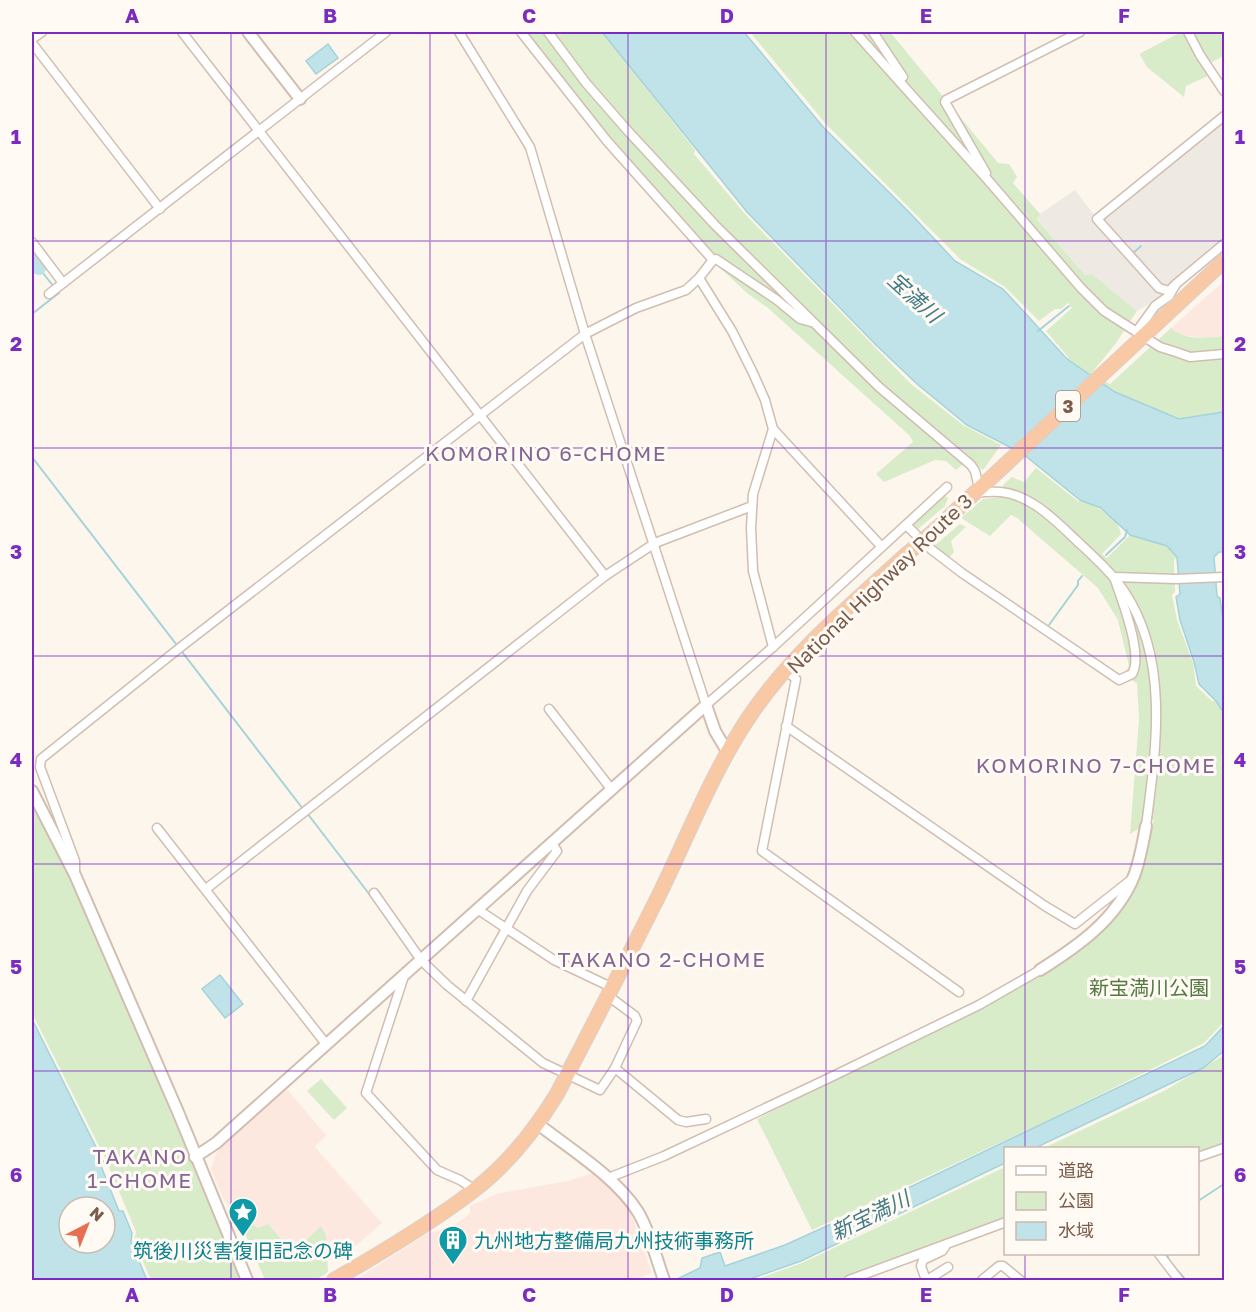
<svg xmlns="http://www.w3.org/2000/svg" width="1256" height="1312" viewBox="0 0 1256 1312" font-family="'Golos Text','Noto Sans JP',sans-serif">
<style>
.commercial{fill:#fde8e0}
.industrial{fill:#efe9e4}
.green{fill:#d8ecc9}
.water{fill:#bfe3e8;stroke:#a5d3da;stroke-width:1.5;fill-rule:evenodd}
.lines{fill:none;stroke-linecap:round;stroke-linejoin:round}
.stream{stroke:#a5d3da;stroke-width:2}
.river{stroke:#bfe3e8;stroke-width:14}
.minor-casing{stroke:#d1beb0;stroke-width:11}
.tertiary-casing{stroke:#d1beb0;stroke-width:14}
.trunk-casing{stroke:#dad1cd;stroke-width:16}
.minor{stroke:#fff;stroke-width:8}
.tertiary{stroke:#fff;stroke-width:10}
.trunk{stroke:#f9c8a4;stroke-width:14}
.trunk-bridge-casing{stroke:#dad1cd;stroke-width:16;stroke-linecap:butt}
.trunk-bridge{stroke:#f9c8a4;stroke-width:14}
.grid{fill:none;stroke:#7b2cbf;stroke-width:1.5;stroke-opacity:0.55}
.labels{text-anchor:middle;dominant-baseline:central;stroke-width:6;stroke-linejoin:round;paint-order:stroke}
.shield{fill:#fffaf3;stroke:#a28b7f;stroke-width:1.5}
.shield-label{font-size:18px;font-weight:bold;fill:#7a5c4d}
.street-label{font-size:20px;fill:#7a5c4d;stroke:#fffaf3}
.park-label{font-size:20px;fill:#537a41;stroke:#fffaf3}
.culture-label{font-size:20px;fill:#0d838f;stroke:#fffaf3;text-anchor:start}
.water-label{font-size:21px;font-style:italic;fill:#437c86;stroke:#fffaf3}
.neighbourhood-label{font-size:21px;letter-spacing:1.5px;fill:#846695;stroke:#fffaf3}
.neatline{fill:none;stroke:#7b2cbf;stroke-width:2}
.grid-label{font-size:20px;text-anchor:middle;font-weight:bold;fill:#7b2cbf}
</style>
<rect width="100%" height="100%" fill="#fdf6ec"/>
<g class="commercial">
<path d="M1224,281V336L1206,338L1180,335L1171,328Z"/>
<path d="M286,1088L326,1135L315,1147L382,1223L353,1248L327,1258L326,1235L293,1252L268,1224L258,1228L245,1218L239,1220L223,1198L211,1169L218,1149L253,1115Z"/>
<path d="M593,1173L620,1197L632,1216L652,1273L634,1280H355L428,1233L450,1228L470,1214V1206L496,1194L568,1181Z"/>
</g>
<path class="industrial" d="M1224,118V240L1166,294L1137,311L1092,274L1085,275L1037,218L1040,214L1075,190L1095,216Z"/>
<g class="green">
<path d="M524,32H602L695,150L694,154L746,215L911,384L963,425L1001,445L983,470L969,459L956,470L946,461L935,460L884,482L876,474L913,442L910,436L768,308L747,293L715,263L714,253L633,168Z"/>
<path d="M750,32H890L998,163L1009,164L1017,177L1013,183L1040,214L1037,219L1085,275L1092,274L1137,311L1116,343L1091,374L1110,384L1171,328C1186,341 1206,338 1224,336V412L1179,420L1115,392L1067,359L1068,357L1046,331L1072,308L1068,303L1061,309H1055L1039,321L1005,287L960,259L825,123Z"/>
<path d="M1181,32H1224V56L1208,64V76L1186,86L1184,97L1147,67L1140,55L1141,53Z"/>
<path d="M1036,468L1079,502L1080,500C1097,507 1117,515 1121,534L1102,554L1107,558L1130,535L1167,546L1177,557L1174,560L1175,592L1172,595L1177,620L1193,663L1196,686L1212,701H1216L1224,713V1022L1204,1043L1055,1117L812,1230L757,1119L989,1002L1105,925L1144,855L1154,819L1130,834L1139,719L1137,683L1123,676L1129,666L1118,620L1098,588L1017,518L1011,515L990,536L961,518L983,499L1001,497L1003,485L1012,477L1024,482Z"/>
<path d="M944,495L948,498L945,506L918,529L911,522Z"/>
<path d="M960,524L966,527L951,541L954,552L949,558L933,547Z"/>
<path d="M32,800L71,876L241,1280H151L134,1241L136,1232L106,1160L32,1013Z"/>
<path d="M1224,1055V1143L1198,1153V1148H1044L1166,1090Z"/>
<path d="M321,1079L347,1108L334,1120L307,1091Z"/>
<path d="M1005,1167V1220L906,1254L842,1280H754L802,1263Z"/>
<path d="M245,1218L258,1228L268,1224L293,1252L321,1226L326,1235L328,1272L316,1280H265L239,1220Z"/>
</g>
<g class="water">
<path d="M602,32H744L824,128L909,212L955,261L1003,289L1067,359L1115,392L1179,419L1224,412V552H1219L1214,557L1217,596L1220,598L1224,627V713L1216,701L1199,684L1194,662L1180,620L1176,597L1180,594L1177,557L1167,546L1130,535L1101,508L1080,500L1023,454L967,425L917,384L876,345L747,212Z"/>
<path d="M328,44L338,58L316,74L306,61Z"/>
<path d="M220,975L243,1004L225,1018L202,989Z"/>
<path d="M32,1019L104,1163L101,1166L119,1211H123L132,1233L131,1242L147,1280H32ZM69,1207H105V1243H69Z"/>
<path d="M1224,1026V1051L1203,1068L1035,1148H1006L1005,1163L801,1261L747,1280H675L700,1268L702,1258L720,1252L725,1266L785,1245L862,1210L1205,1046Z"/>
</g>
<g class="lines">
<g class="stream">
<path d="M1132,254L1141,246"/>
<path d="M39,268L54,287"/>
<path d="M32,314L59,293L58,292"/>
<path d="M1038,331L1069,306"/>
<path d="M32,457L303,809"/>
<path d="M1106,555L1125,537L1127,530"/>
<path d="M1049,625L1078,585V581L1082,576"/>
<path d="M307,813L373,899"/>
<path d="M1198,1201L1224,1184"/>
<path d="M1167,1254L1169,1261L1186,1280"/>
</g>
<path class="river" d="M32,258L39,268"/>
<g class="minor-casing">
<g id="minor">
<path d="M182,32L605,576"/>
<path d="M459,32L530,147L585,334L706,705L773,647L947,487"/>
<path d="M521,32L607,141L713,260"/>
<path d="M548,32L586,83L627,130L715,225L879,387L971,465L975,471L979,488"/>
<path d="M855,32L987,179L1081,288L1104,311L1160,347L1176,352L1190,357L1224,354"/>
<path d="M873,32L903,77"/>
<path d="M1188,32L1200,55L1224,91"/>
<path d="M32,39L42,32"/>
<path d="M32,43L160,209"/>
<path d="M986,173L945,102L946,100L1080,32"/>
<path d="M32,242L63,283"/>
<path d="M699,278L732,331L753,373L765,400L773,429L881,546"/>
<path d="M1176,284L1169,291L1159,288L1097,219L1224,116"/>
<path d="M49,294L386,32"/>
<path d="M1137,331L1155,306L1169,296L1176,284L1224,244"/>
<path d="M773,429L753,494L751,528L753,571L773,647"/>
<path d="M974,493C983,492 993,491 1001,492C1031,495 1056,521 1077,541C1093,556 1111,572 1124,591C1170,659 1156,750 1146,826"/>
<path d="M906,525L932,550L962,573L1119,680L1132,674C1144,655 1121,598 1114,577L1176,579L1224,577"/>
<path d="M785,670L796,679L762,851L959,992"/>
<path d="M549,709L612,790"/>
<path d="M786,726L1045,906L1075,924L1132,879"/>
<path d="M157,828L326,1044"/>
<path d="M75,872V861L40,767L41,759L177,650L585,334L636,308L686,290L699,278L713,260L716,259L777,300L800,319L811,322"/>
<path d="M206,889L605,576L655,543L752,506"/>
<path d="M374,893L421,960L447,985L543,1063L600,1090L615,1068L678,1120L686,1122L706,1119"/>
<path d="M477,909L554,960L611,987"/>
<path d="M404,976L366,1093L437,1170L460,1180L475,1190"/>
<path d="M607,995L635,1016L637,1021L615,1068"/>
<path d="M466,1001L527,891L557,851L552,843"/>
<path d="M1198,1157L1224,1148"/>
<path d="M608,1178L664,1156L829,1078L979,1005L1040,970"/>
<path d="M1159,1254L1179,1280"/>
<path d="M849,1280L1006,1222"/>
<path d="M926,1280L921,1266L923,1260L942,1251L945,1247"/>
<path d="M927,1280L948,1267"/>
<path d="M982,1280L999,1266H1003L1020,1280"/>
</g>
</g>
<g class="tertiary-casing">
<g id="tertiary">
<path d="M248,32L300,99"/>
<path d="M32,791L75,875L178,1112L247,1280"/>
<path d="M1040,970C1078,946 1116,920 1134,876C1140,860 1143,843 1146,826"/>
<path d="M538,1124C570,1149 616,1177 638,1212C650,1232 656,1258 664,1280"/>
<path d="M195,1157L216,1143L706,705L715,731L728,753"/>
</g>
</g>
<g class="trunk-casing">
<g id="trunk">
<path d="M935,530L1224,261"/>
<path d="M334,1280C381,1253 430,1224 473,1191C507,1165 535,1130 557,1094C592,1027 627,959 661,891C689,833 713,771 749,717C792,653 851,605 907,554"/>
</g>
</g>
<use href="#minor" class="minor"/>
<use href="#tertiary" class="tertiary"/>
<use href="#trunk" class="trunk"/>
<g class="trunk-bridge-casing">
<path id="trunk-bridge" d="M907,554L935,530"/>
</g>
<use href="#trunk-bridge" class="trunk-bridge"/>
</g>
<path class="grid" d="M231,32V1280M430,32V1280M628,32V1280M826,32V1280M1025,32V1148M32,241H1224M32,448H1224M32,656H1224M32,864H1224M32,1071H1224M1025,1254V1280"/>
<defs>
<g id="sight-pin" transform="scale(1.5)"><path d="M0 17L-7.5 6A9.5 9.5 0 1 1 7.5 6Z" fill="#0f9aa8" stroke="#fffaf3"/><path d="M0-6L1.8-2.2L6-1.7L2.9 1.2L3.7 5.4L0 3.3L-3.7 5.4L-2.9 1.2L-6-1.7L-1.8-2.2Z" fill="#fff"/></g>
<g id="building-pin" transform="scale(1.5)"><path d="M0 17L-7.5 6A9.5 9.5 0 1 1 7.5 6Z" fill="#0f9aa8" stroke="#fffaf3"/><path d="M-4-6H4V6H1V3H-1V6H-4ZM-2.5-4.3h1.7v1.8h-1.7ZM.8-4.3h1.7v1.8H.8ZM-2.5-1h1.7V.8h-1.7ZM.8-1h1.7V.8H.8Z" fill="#fff"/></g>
</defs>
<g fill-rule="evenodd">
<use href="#sight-pin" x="243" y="1212"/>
<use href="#building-pin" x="453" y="1240"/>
</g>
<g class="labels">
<rect class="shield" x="1056" y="391" width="24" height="30" rx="4.5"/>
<g class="shield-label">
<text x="1068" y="406">3</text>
</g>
<g class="street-label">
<text transform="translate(879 583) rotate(-44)">National Highway Route 3</text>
</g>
<g class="park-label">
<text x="1149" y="987">新宝満川公園</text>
</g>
<g class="culture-label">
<text x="474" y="1240">九州地方整備局九州技術事務所</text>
<text x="243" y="1250" text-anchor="middle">筑後川災害復旧記念の碑</text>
</g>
<g class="water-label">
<text transform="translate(915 297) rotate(42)">宝満川</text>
<text transform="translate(870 1215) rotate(-26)">新宝満川</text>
</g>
<g class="neighbourhood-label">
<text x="546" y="453">KOMORINO 6-CHOME</text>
<text x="1096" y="765">KOMORINO 7-CHOME</text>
<text x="662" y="959">TAKANO 2-CHOME</text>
<text x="140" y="1156">TAKANO<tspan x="140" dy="24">1-CHOME</tspan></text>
</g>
</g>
<rect width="1256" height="1312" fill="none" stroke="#fffaf3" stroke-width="66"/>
<rect x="1004" y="1147" width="195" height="108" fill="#fffaf3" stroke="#cabbb1" stroke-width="1.5"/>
<rect x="1016" y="1166" width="30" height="9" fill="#ffffff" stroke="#cabbb1" stroke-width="1.5"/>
<text x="1058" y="1177" font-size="18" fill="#7a5c4d">道路</text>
<rect x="1016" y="1192" width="30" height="18" fill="#d8ecc9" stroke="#cabbb1" stroke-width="1.5"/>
<text x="1058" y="1207" font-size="18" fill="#7a5c4d">公園</text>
<rect x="1016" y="1222" width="30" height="18" fill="#bfe3e8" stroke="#cabbb1" stroke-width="1.5"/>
<text x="1058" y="1237" font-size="18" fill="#7a5c4d">水域</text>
<g transform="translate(87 1225) rotate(42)"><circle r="28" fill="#fffaf3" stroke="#cabbb1" stroke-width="1.5"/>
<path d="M0-4.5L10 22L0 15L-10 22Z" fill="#e76f51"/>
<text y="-9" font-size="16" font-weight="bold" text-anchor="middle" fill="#7a5c4d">N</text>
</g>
<rect x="33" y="33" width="1190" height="1246" class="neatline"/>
<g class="grid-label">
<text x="132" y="23">A</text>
<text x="330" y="23">B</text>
<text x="529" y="23">C</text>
<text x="727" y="23">D</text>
<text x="926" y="23">E</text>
<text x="1124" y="23">F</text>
<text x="16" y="144">1</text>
<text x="1240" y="144">1</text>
<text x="16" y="351">2</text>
<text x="1240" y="351">2</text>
<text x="16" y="559">3</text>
<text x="1240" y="559">3</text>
<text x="16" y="767">4</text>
<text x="1240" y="767">4</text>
<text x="16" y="974">5</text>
<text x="1240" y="974">5</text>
<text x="16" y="1182">6</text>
<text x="1240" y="1182">6</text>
<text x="132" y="1302">A</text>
<text x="330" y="1302">B</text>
<text x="529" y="1302">C</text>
<text x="727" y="1302">D</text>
<text x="926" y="1302">E</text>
<text x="1124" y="1302">F</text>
</g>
</svg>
